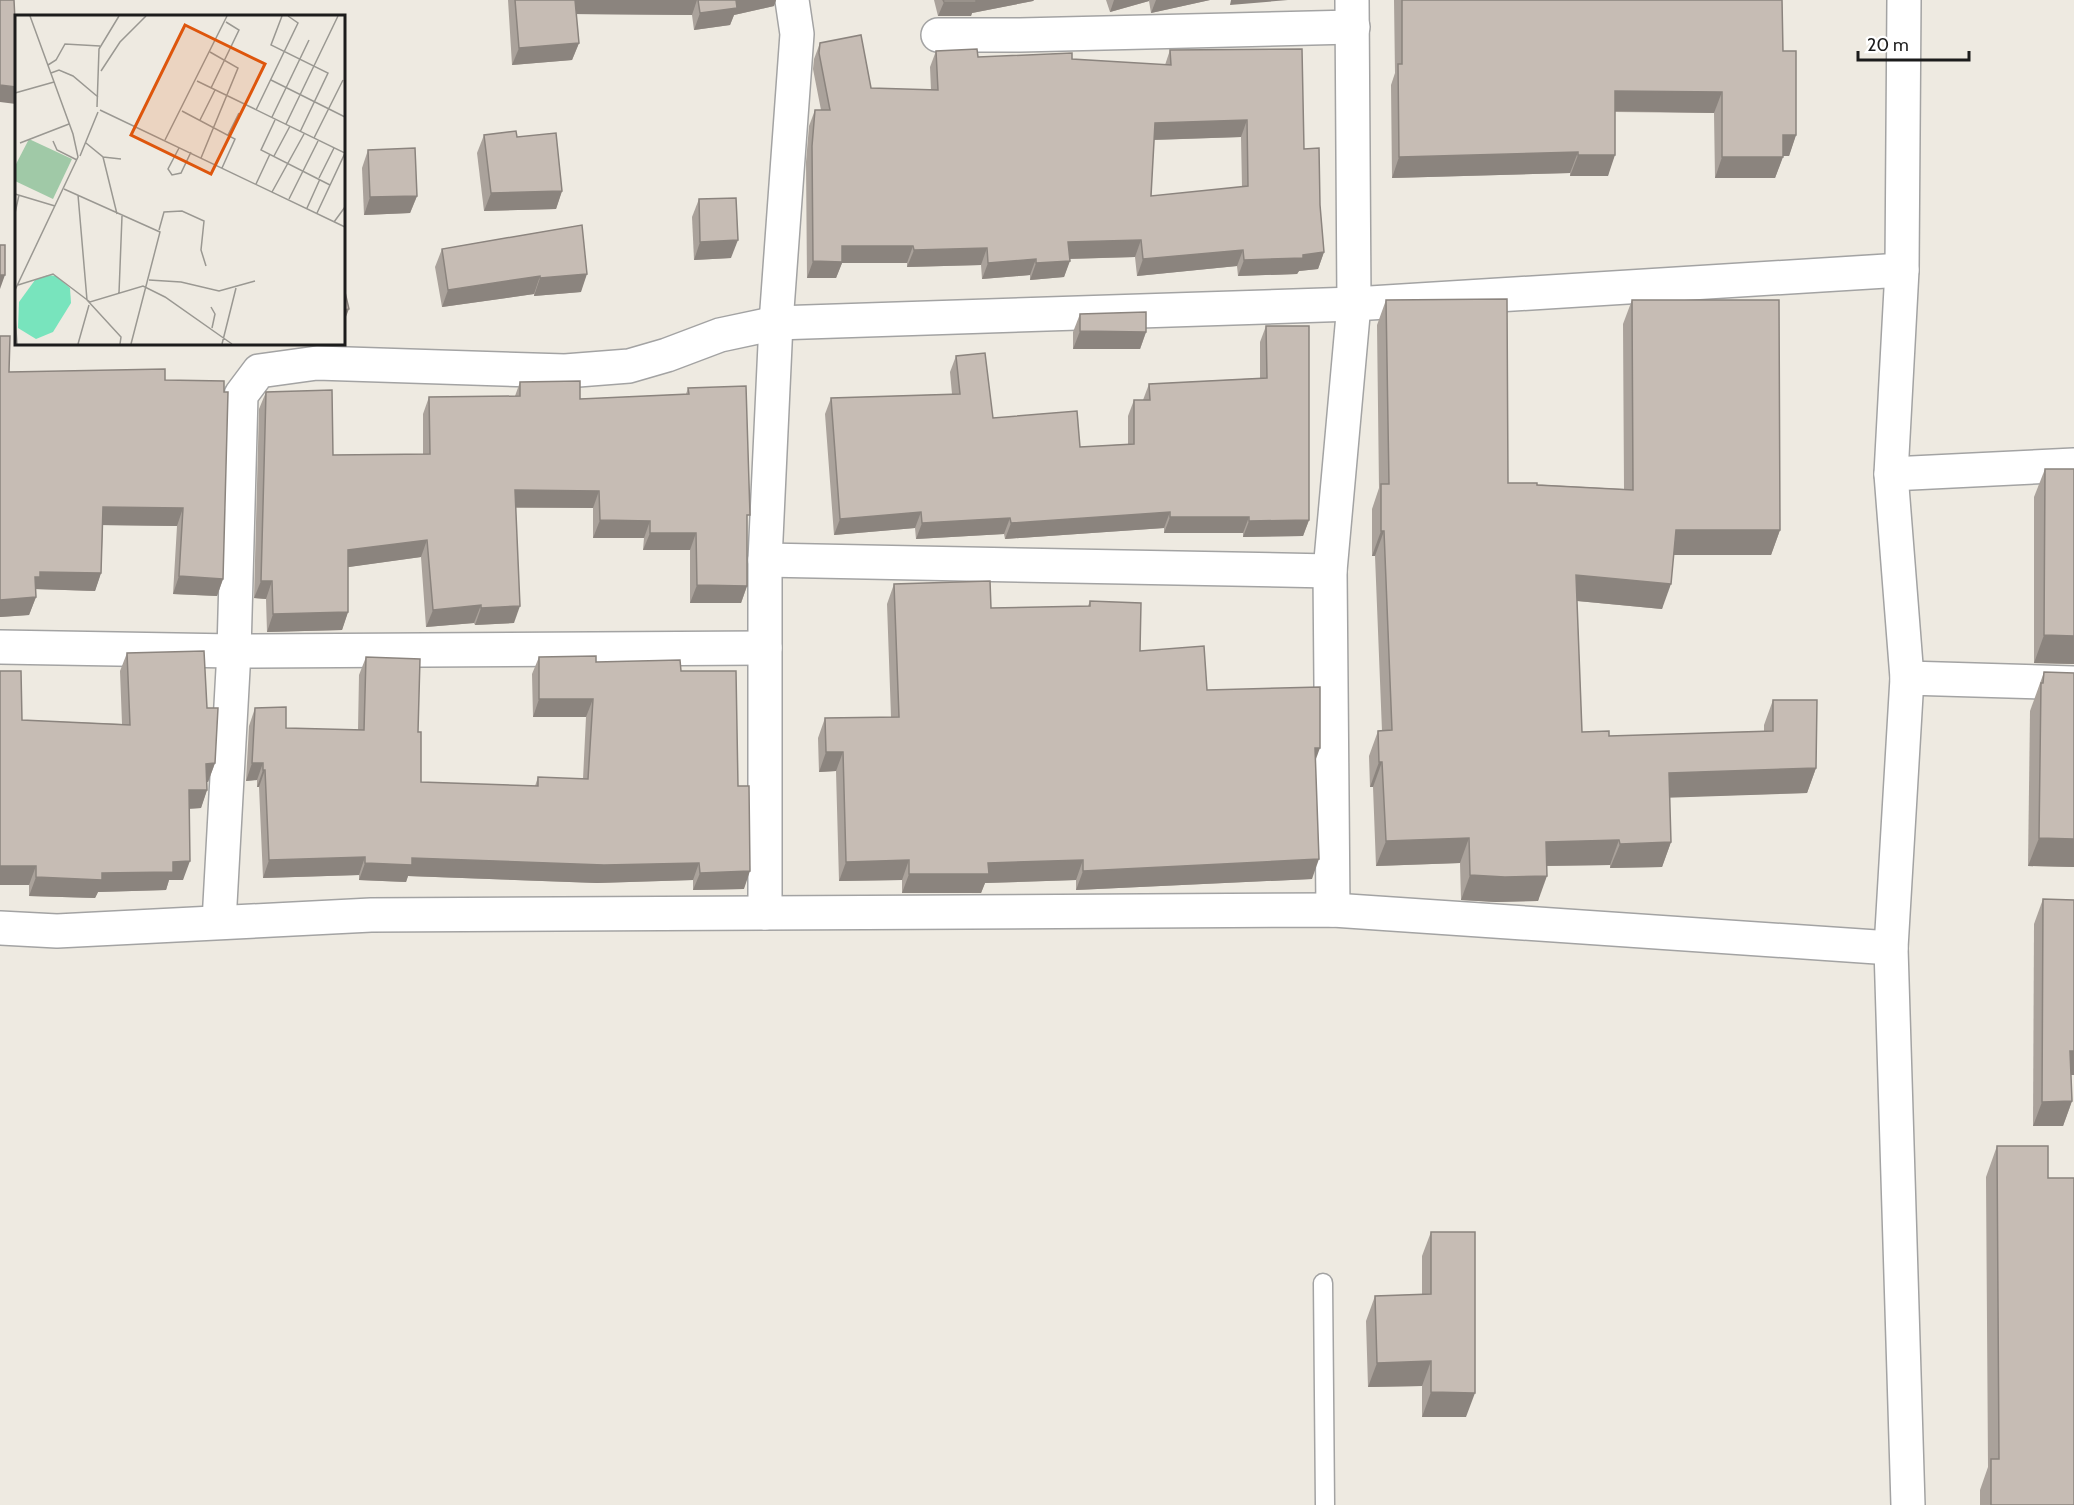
<svg xmlns="http://www.w3.org/2000/svg" width="2074" height="1505" viewBox="0 0 2074 1505" font-family="Cabin,sans-serif">
<style>
.lines{fill:none;stroke-linecap:round;stroke-linejoin:round}
.service-casing{stroke:#a3a3a3;stroke-width:21}
.minor-casing{stroke:#a3a3a3;stroke-width:36}
.tertiary-casing{stroke:#a3a3a3;stroke-width:36}
.service{stroke:#fff;stroke-width:18}
.minor{stroke:#fff;stroke-width:33}
.tertiary{stroke:#fff;stroke-width:33}
.wall{fill:#aaa29b;fill-rule:evenodd}
.shaded-wall{fill:#8b847e}
.building{fill:#c6bcb4;stroke:#8b847e;stroke-width:1.5;fill-rule:evenodd}
.inset-road{fill:none;stroke:#9a9892;stroke-width:1.5}
.view{fill:#de560d;fill-opacity:0.15;stroke:#de560d;stroke-width:3}
.inset-edge{fill:none;stroke:#1c1c1c;stroke-width:3}
</style>
<rect width="100%" height="100%" fill="#eeeae1"/>
<g class="lines">
<g class="service-casing">
<path id="service" d="M1323,1283L1325,1505"/>
</g>
<g class="minor-casing">
<g id="minor">
<path d="M938,35H1020L1353,27"/>
<path d="M1891,474L2074,465"/>
<path d="M765,560L1330,571"/>
<path d="M0,647L234,651L765,648"/>
<path d="M1907,678L2074,683"/>
<path d="M1333,910L1330,571L1354,304L1352,0"/>
<path d="M765,913V560L776,323L797,34L792,0"/>
<path d="M219,922L234,651L241,395L259,371L317,363L565,371L629,366L667,355L720,335L776,323L1354,304L1902,270"/>
<path d="M0,928L57,931L371,915L1333,910L1891,948"/>
</g>
</g>
<g class="tertiary-casing">
<path id="tertiary" d="M1904,0L1902,270L1891,474L1907,678L1891,948L1908,1505"/>
</g>
<use href="#service" class="service"/>
<use href="#minor" class="minor"/>
<use href="#tertiary" class="tertiary"/>
</g>
<g class="wall">
<path d="M508,0H776L774,6L734,15L730,25L694,30L692,15L576,14L579,43L572,60L512,65Z"/>
<path d="M934,0H1034L1033,1L972,13L971,16H938Z"/>
<path d="M1106,0H1210L1151,13L1149,1L1110,12Z"/>
<path d="M1394,0H1782L1783,51L1796,135L1789,156H1783L1775,178H1715L1714,113L1615,112L1608,176H1570V173L1392,178L1391,85L1395,73Z"/>
<path d="M820,43L871,88L931,90L930,67L936,51L978,57L1072,59L1165,65L1170,50L1304,149L1320,205L1324,252L1318,269L1299,271L1297,274L1238,276L1237,266L1137,276L1135,257L1070,259L1064,277L1030,280V275L982,279L981,265L907,267V263H842L836,278H807L806,162L809,126L815,110H821L813,69L814,59ZM1241,137L1242,187L1151,196L1154,140Z"/>
<path d="M484,135L517,137L562,191L556,209L484,211L477,153Z"/>
<path d="M368,150L417,196L410,213L364,215L362,168Z"/>
<path d="M699,199L731,258L694,260L692,217Z"/>
<path d="M582,225L581,292L534,296V294L442,307L435,267L442,249Z"/>
<path d="M1386,300L1508,483L1624,489L1623,324L1632,300L1780,530L1771,555H1674L1662,609L1577,601L1582,732L1609,736L1764,731V725L1773,700L1816,768L1807,793L1669,797L1671,842L1662,867L1610,868V865L1547,866L1538,901L1496,902L1461,900L1460,863L1376,866L1373,787H1370L1369,756L1378,731H1382L1375,556H1372V509L1379,488L1377,325Z"/>
<path d="M1080,314L1146,332L1140,349H1073V332Z"/>
<path d="M1266,326L1309,520L1303,536L1243,537V533H1164V528L1005,539L1004,534L916,539L915,528L834,535L825,414L831,398L952,394L950,372L956,356L993,418L1080,447L1128,444V416L1134,400H1143L1149,384L1260,378V342Z"/>
<path d="M0,336L9,372L165,380L223,579L217,596L173,594L177,526L103,525L101,573L95,591L35,589L36,597L29,615L0,617Z"/>
<path d="M520,382L580,399L686,394L688,388L747,524V586L741,603H690V550H643L644,538H593V508H516L514,623L475,625L474,623L426,627L421,557L348,567V612L342,630L267,632L266,599L254,598L259,409L266,392L333,455L423,454V414L429,397L515,396Z"/>
<path d="M2045,469H2074V664L2034,663V497Z"/>
<path d="M894,584L991,608L1088,606L1090,601L1140,651L1207,690L1315,761L1312,879L1076,890V880L985,883L981,893H902V880L839,881L836,771L819,772L818,738L825,718L891,717L887,604Z"/>
<path d="M127,653L207,708L215,763L208,782H207V790L201,808L189,809L183,880H169L166,890L98,892L95,898L29,896V885L22,720L122,724L120,671Z"/>
<path d="M366,657L418,732L421,782L535,786L538,777L583,779L586,717H533L532,674L539,657L681,671L738,786L744,889L693,890V880L597,883L408,876L406,882L359,880V875L263,878L259,787H257V780L246,781L249,726L255,708L286,728L358,730L359,675Z"/>
<path d="M2044,672L2074,673V867L2028,866L2030,711Z"/>
<path d="M2043,899L2071,1075L2072,1101L2063,1126H2033L2034,924Z"/>
<path d="M1997,1146L2048,1178L2074,1505H1980V1490L1988,1467L1986,1177Z"/>
<path d="M1431,1232L1466,1417H1422V1386L1368,1387L1366,1321L1375,1296L1422,1294V1256Z"/>
</g>
<g class="shaded-wall">
<path d="M574,0H697L692,15L569,14Z"/>
<path d="M735,0H776L774,6L734,15L730,25L694,30L700,13Z"/>
<path d="M975,0H1034L1033,1L972,13L971,16H938L944,2Z"/>
<path d="M1114,0H1149V1L1110,12Z"/>
<path d="M1156,0H1210L1151,13Z"/>
<path d="M1231,0H1288L1230,5Z"/>
<path d="M579,43L572,60L512,65L519,48Z"/>
<path d="M0,85L16,87V104L0,102Z"/>
<path d="M1615,91L1722,92L1714,113L1607,111Z"/>
<path d="M1247,120L1241,137L1149,140L1155,123Z"/>
<path d="M1783,135H1796L1789,156H1775Z"/>
<path d="M1578,152L1570,173L1392,178L1399,157Z"/>
<path d="M1578,155H1615L1608,176H1570Z"/>
<path d="M1722,157H1783L1775,178H1715Z"/>
<path d="M562,191L556,209L484,211L491,193Z"/>
<path d="M417,196L410,213L364,215L370,197Z"/>
<path d="M738,240L731,258L694,260L700,242Z"/>
<path d="M1141,240L1135,257L1062,259L1068,242Z"/>
<path d="M842,246H913L907,263H842L836,278H807L813,261Z"/>
<path d="M987,248L981,265L907,267L914,250Z"/>
<path d="M1243,250L1237,266L1137,276L1143,259Z"/>
<path d="M1324,252L1318,269L1299,271L1297,274L1238,276L1244,260Z"/>
<path d="M1036,259L1030,275L982,279L988,263Z"/>
<path d="M1070,261L1064,277L1030,280L1036,263Z"/>
<path d="M587,274L581,292L534,296L540,278Z"/>
<path d="M0,275H5L0,289Z"/>
<path d="M540,276L534,294L442,307L448,290Z"/>
<path d="M349,309L344,322V323V310Z"/>
<path d="M1080,331L1146,332L1140,349H1073Z"/>
<path d="M515,490L599,491L593,508L509,507Z"/>
<path d="M103,507L183,508L177,526L97,525Z"/>
<path d="M921,512L915,528L834,535L840,519Z"/>
<path d="M1170,512L1164,528L1005,539L1011,523Z"/>
<path d="M1170,517H1249L1243,533H1164Z"/>
<path d="M1010,518L1004,534L916,539L922,523Z"/>
<path d="M600,520L650,521L644,538H593Z"/>
<path d="M1309,520L1303,536L1243,537L1249,521Z"/>
<path d="M1676,530H1780L1771,555H1667Z"/>
<path d="M1381,531H1384L1375,556H1372Z"/>
<path d="M650,533H696L690,550H643Z"/>
<path d="M427,540L421,557L342,568L348,550Z"/>
<path d="M40,572L101,573L95,591L35,589V577Z"/>
<path d="M1576,575L1671,584L1662,609L1567,600Z"/>
<path d="M179,576L223,579L217,596L173,594Z"/>
<path d="M261,581H272L266,599L254,598Z"/>
<path d="M697,585L747,586L741,603H690Z"/>
<path d="M36,597L29,615L0,617V600Z"/>
<path d="M481,605L474,623L426,627L433,610Z"/>
<path d="M520,606L514,623L475,625L481,608Z"/>
<path d="M348,612L342,630L267,632L273,614Z"/>
<path d="M2044,635L2074,636V664L2034,663Z"/>
<path d="M539,699H593L586,717H533Z"/>
<path d="M1315,748H1320L1313,767Z"/>
<path d="M826,752H843L836,771L819,772Z"/>
<path d="M1379,762H1382L1373,787H1370Z"/>
<path d="M215,763L208,782H200L206,764Z"/>
<path d="M252,763H263L257,780L246,781Z"/>
<path d="M1816,768L1807,793L1660,798L1669,773Z"/>
<path d="M263,770H265L259,787H257Z"/>
<path d="M189,790H207L201,808L182,809Z"/>
<path d="M1469,838L1460,863L1376,866L1386,841Z"/>
<path d="M2039,838L2074,839V867L2028,866Z"/>
<path d="M1619,840L1610,865L1537,866L1546,842Z"/>
<path d="M1671,842L1662,867L1610,868L1620,844Z"/>
<path d="M365,857L359,875L263,878L269,860Z"/>
<path d="M412,858L699,863L693,880L597,883L408,876L406,882L359,880L365,863Z"/>
<path d="M1319,859L1312,879L1076,890L1083,871Z"/>
<path d="M909,860L902,880L839,881L846,862Z"/>
<path d="M1083,860L1076,880L985,883L981,893H902L909,874L988,863Z"/>
<path d="M190,861L183,880H169L166,890L98,892L95,898L29,896L36,877L102,873L173,862Z"/>
<path d="M0,866H36L29,885H0Z"/>
<path d="M750,871L744,889L693,890L700,873Z"/>
<path d="M1470,875L1547,876L1538,901L1496,902L1461,900Z"/>
<path d="M2070,1051H2074V1075H2061Z"/>
<path d="M2072,1101L2063,1126H2033L2042,1102Z"/>
<path d="M1431,1361L1422,1386L1368,1387L1377,1363Z"/>
<path d="M1431,1392L1475,1393L1466,1417H1422Z"/>
</g>
<g class="building">
<path d="M0,0H14L16,42V87L0,85Z"/>
<path d="M515,0H575L579,43L519,48Z"/>
<path d="M698,0H736L737,8L700,13Z"/>
<path d="M943,0H976V2H944Z"/>
<path d="M1402,0H1782L1783,51H1796V135H1783V157H1722V92L1615,91V155H1578V152L1399,157L1398,64H1402Z"/>
<path d="M861,35L871,88L938,90L936,51L977,49L978,57L1072,53V59L1171,65L1170,50L1302,49L1304,149L1319,148L1320,205L1324,252L1303,255V258L1244,260L1243,250L1143,259L1141,240L1068,242L1070,261L1036,263V259L988,263L987,248L914,250L913,246H842V262L813,261L812,146L815,110H830L819,53L820,43ZM1247,120L1248,186L1151,196L1155,123Z"/>
<path d="M516,131L517,137L556,133L562,191L491,193L484,135Z"/>
<path d="M415,148L417,196L370,197L368,150Z"/>
<path d="M736,198L738,240L700,242L699,199Z"/>
<path d="M582,225L587,274L540,278V276L448,290L442,249Z"/>
<rect x="0" y="245" width="5" height="30"/>
<path d="M344,288L349,309L344,310Z"/>
<path d="M1507,299L1508,483H1537V485L1633,490L1632,300H1779L1780,530H1676L1671,584L1576,575L1582,732L1609,731V736L1773,731V700H1817L1816,768L1669,773L1671,842L1620,844L1619,840L1546,842L1547,876L1505,877L1470,875L1469,838L1386,841L1382,762H1379L1378,731L1392,730L1384,531H1381V484H1389L1386,300Z"/>
<path d="M1146,312V332L1080,331V314Z"/>
<path d="M1266,326H1309V520L1249,521V517H1170V512L1011,523L1010,518L922,523L921,512L840,519L831,398L960,394L956,356L985,353L993,418L1077,411L1080,447L1134,444V400H1150L1149,384L1267,378Z"/>
<path d="M0,336H10L9,372L165,369V380L224,381V392H228L223,579L179,576L183,508L103,507L101,573L40,572V577H35L36,597L0,600Z"/>
<path d="M580,381V399L689,394L688,388L746,386L750,515H747V586L697,585L696,533H650V521L600,520L599,491L515,490L520,606L481,608V605L433,610L427,540L348,550V612L273,614L272,581H261L266,392L332,390L333,455L430,454L429,397L520,396V382Z"/>
<path d="M2045,469H2074V636L2044,635Z"/>
<path d="M990,581L991,608L1090,606V601L1141,603L1140,651L1204,646L1207,690L1320,687V748H1315L1319,859L1083,871V860L988,863L989,874H909V860L846,862L843,752H826L825,718L899,717L894,584Z"/>
<path d="M204,651L207,708H218L215,763L206,764L207,790H189L190,861L173,862V872L102,873V880L36,877V866H0V671H21L22,720L130,725L127,653Z"/>
<path d="M596,656V662L680,660L681,671H736L738,786H749L750,871L700,873L699,863L604,865L412,858V865L365,863V857L269,860L265,770H263V763H252L255,708L286,707V728L364,730L366,657L420,659L418,732H421V782L538,786V777L588,779L593,699H539V657Z"/>
<path d="M2044,672L2074,673V839L2039,838L2041,683H2043Z"/>
<path d="M2043,899L2074,900V1051H2070L2072,1101L2042,1102Z"/>
<path d="M1997,1146H2048V1178H2074V1505H1991V1459H1999Z"/>
<path d="M1431,1232H1475V1393L1431,1392V1361L1377,1363L1375,1296L1431,1294Z"/>
</g>
<g transform="translate(15 15)">
<rect width="330" height="330" fill="#eeeae1"/>
<path d="M14,124L57,144L38,184L0,166V151Z" fill="#a0c9a7"/>
<path d="M33,260L41,261L55,273L56,288L38,317L21,324L3,313L4,287L20,265Z" fill="#78e4bd"/>
<path class="inset-road" d="M267,1L256,30L313,58L285,117M33,50L41,45L50,29L85,31M86,56L105,27L131,1M36,58L44,55L58,61L83,82M256,65L330,102M182,66L330,138L302,198M196,73L224,15L211,7M0,78L39,67M82,92L84,34L104,1M85,95L330,212M241,95L283,8L273,1M167,96L220,124L207,153M257,102L294,25M185,105L200,75M260,105L246,135L315,170M271,109L323,1M213,120L224,98M299,123L328,65M150,125L212,1M38,126L42,135L62,145M5,128L54,109M71,128L88,142L102,199M164,133L153,154L157,160L166,158L176,137M65,141L83,97M259,141L275,111M88,142L106,144M186,143L223,53L195,37M304,163L319,133M241,169L255,139M49,174L145,217L116,329M257,177L289,119M0,179L40,191M63,180L72,285L106,322L105,329M274,184L303,126M292,193L305,164M0,198L4,180M319,207L330,192M144,215L149,197L167,196L189,206L186,235L191,251M134,265L166,267L204,276L240,266M3,270L38,259L75,287L128,271L150,282L217,329M0,275L63,142L58,119L15,1M104,278L107,201M196,292L200,299L197,313M0,301L2,329M63,329L74,290M207,329L221,273"/>
<path class="view" d="M170,10L250,49L196,159L116,120Z"/>
<rect width="330" height="330" class="inset-edge"/>
</g>
<path d="M1858 51v9h111v-9" fill="none" stroke="#1c1c1c" stroke-width="3"/>
<text x="1867" y="51" font-size="18" fill="#1c1c1c" stroke="#ffffff" stroke-width="4.5" paint-order="stroke">20 m</text>
</svg>
